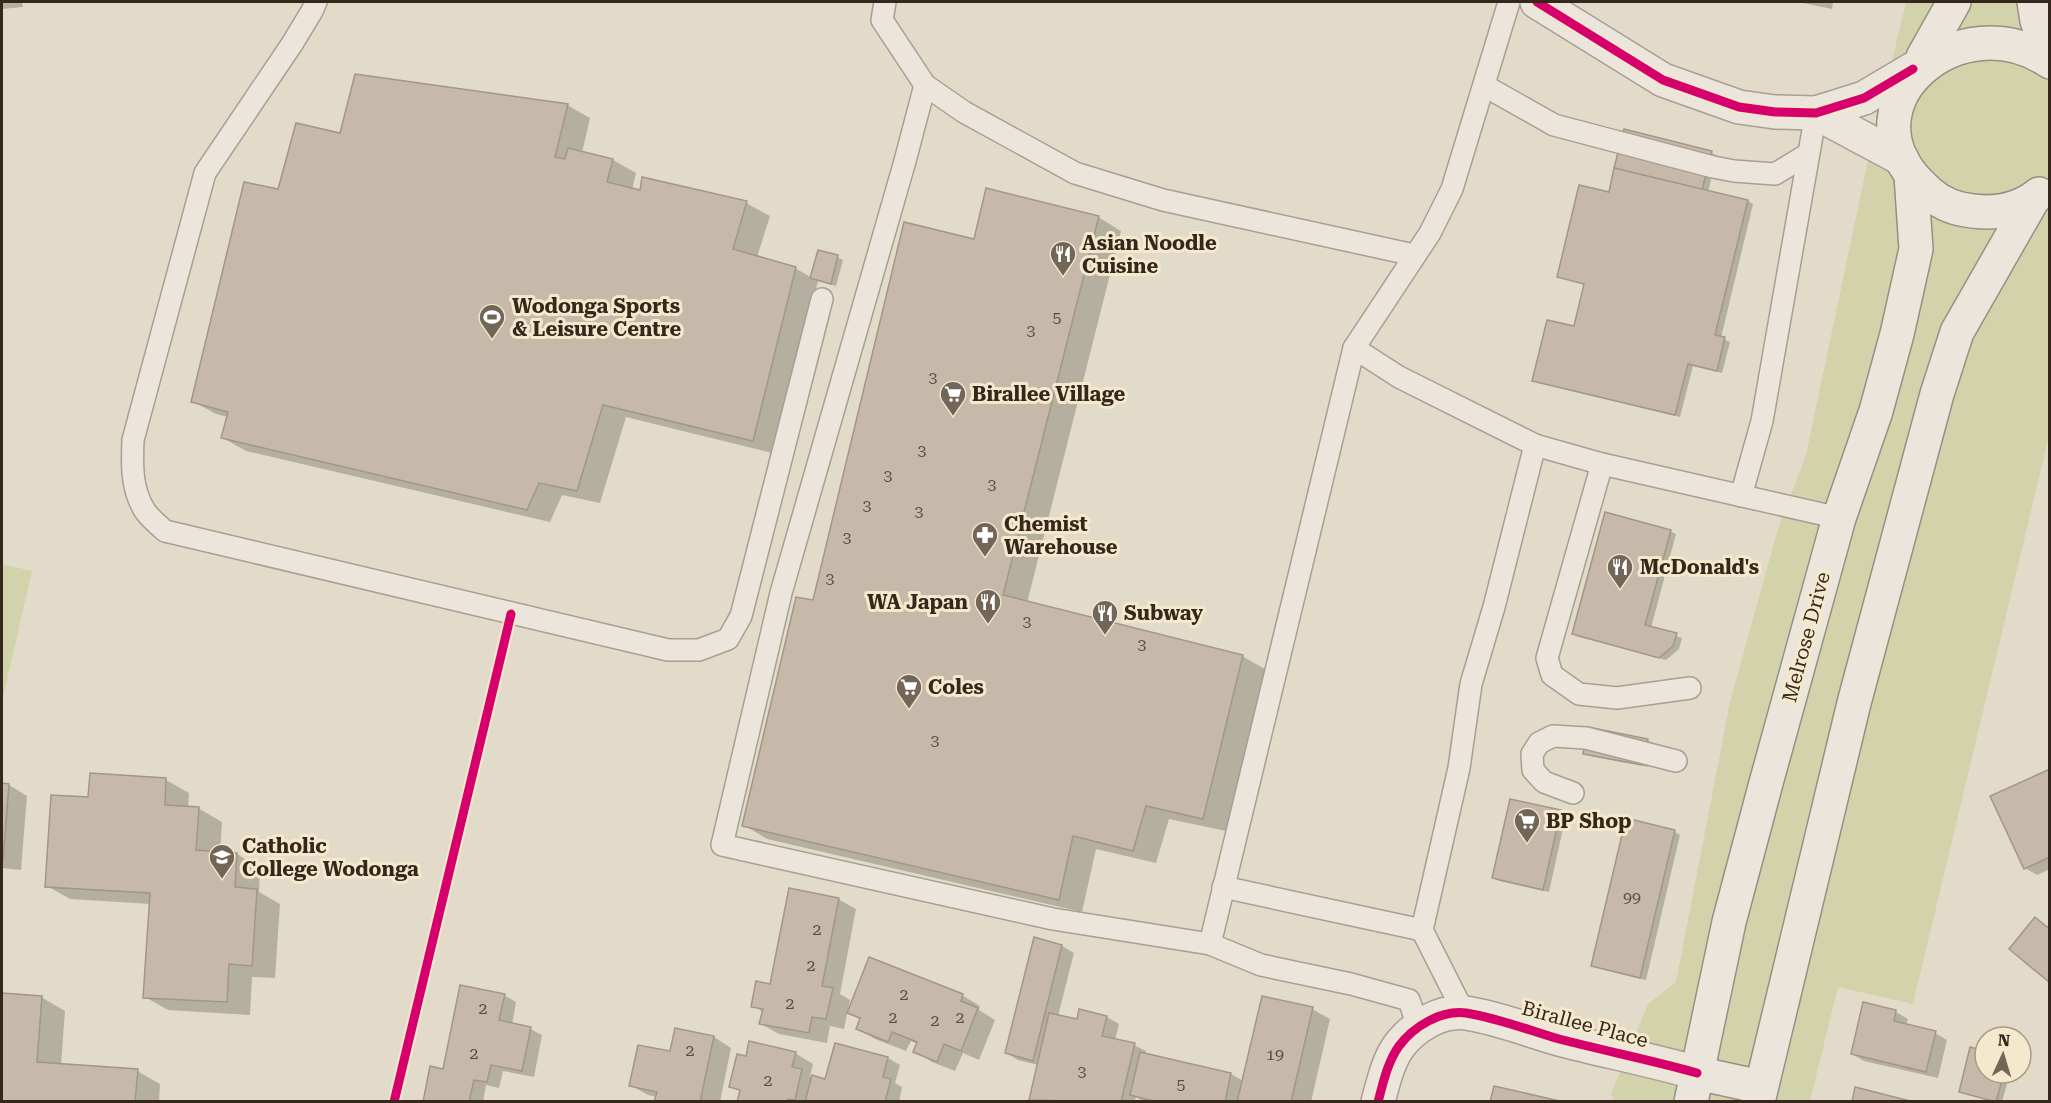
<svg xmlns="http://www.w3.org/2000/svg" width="2051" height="1103" viewBox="0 0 2051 1103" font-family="'Roboto Serif',serif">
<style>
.green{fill:#d3d3ab}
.shadow{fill:#0003}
.building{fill:#c7b9aa;stroke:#a29689;stroke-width:1.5}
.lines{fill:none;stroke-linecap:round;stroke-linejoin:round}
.service-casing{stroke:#a79f93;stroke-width:24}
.minor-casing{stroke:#a79f93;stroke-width:36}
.secondary-casing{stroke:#978f83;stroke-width:36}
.service{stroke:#ebe5db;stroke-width:21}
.minor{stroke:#ebe5db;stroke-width:33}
.secondary{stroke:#ebe5db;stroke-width:33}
.cycleway-casing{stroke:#f5e9cd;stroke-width:13}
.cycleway{stroke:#d6006c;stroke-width:9}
.labels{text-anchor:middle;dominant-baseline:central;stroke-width:6;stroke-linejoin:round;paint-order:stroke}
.number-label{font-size:16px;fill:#5a4c3f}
.poi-label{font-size:20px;font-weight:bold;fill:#35271b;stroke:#f5e9cd;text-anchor:start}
.street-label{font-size:20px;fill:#35271b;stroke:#f5e9cd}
</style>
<rect width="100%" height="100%" fill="#e3dbc9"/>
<g class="green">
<path d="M1906,2H2049V436L1913,1004L1838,987L1810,1101L1615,1102L1611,1094L1648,1004L1676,982L1730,702L1777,532L1806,455L1865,174Z"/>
<path d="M2,564L32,571L2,702Z"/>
</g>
<g class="shadow">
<path d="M2,2H22L23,7L2,9Z"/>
<path d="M1798,2H1833L1832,9Z"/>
<path d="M567,105L590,118L582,153L613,160L636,173L632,190L746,203L770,216L757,257L795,268L812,278L837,257L843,260L836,286L818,281L776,454L626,417L600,503L562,495L550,522L246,451L223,438L228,417L216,414L192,401L279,191L341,135Z"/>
<path d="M1625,131L1712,153L1717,156L1708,192L1748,201L1753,204L1721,338L1730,342L1722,373L1693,366L1680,417L1539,383L1534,380L1575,328L1585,285L1559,276L1610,194Z"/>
<path d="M1098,217L1121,231L1027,603L1242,656L1265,669L1226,831L1169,819L1156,863L1096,849L1082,912L767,839L744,825L815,602L975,240Z"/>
<path d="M1670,531L1676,534L1651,628L1682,638L1679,649L1666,660L1579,637L1574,634Z"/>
<path d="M1647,740L1653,743L1648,767L1590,756L1585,753Z"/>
<path d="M2050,771V869L2037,875L2025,868Z"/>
<path d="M166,780L189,793L188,808H198L222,822L220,853L237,854L260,868L259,892L280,904L275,978L252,977L250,1015L168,1010L145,997L151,904L70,899L47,886L90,799Z"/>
<path d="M2,785H9L27,796L21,870L2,868Z"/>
<path d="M1511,800L1561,812L1566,815L1549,892L1499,881L1493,878Z"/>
<path d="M1627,820L1675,832L1680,835L1646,980L1598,968L1592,965Z"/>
<path d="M838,899L856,909L840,994L850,1000L844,1029L830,1026L827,1043L779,1034L761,1024L763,1012L753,1006L772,986Z"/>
<path d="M1062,946L1074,953L1058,1016L1078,1021L1107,1017L1119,1024L1115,1040L1134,1045L1146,1051L1145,1055L1231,1074L1243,1081L1312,1009L1330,1019L1311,1102H1144L1136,1097L1134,1102H1034L1030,1099L1038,1065L1018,1060L1006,1053Z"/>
<path d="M2,995L41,997L65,1011L61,1065L137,1071L160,1084L159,1102H2Z"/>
<path d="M504,995L516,1002L512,1025L530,1029L542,1035L534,1077L503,1071L499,1088L486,1085L483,1102H425L444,1071Z"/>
<path d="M962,995L980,1006L979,1010L995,1020L979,1060L963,1053L955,1071L932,1062L915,1051L918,1044L911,1041L906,1051L875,1039L857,1029L861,1020L849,1013Z"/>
<path d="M1864,1004L1896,1012L1908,1019L1906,1026L1935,1033L1947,1040L1938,1078L1864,1061L1852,1054Z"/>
<path d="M714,1037L731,1048L720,1102H656L657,1097L648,1095L630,1085L671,1053Z"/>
<path d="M836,1045L888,1058L900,1065L895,1083L902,1087L899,1102H739L741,1092L731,1086L747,1058L795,1053L813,1064L810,1076L826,1081Z"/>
<path d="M1985,1052V1073H2010L2002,1102H1994L1961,1091Z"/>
</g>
<g class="building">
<path d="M355,74L568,104L555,157L565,159L568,148L613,159L607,182L640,190L642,177L747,201L733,249L796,267L753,441L603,405L577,491L539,483L527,510L221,438L228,412L191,402L244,182L278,189L296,123L340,133Z"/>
<path d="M1624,129L1712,151L1702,190L1614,168Z"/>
<path d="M1614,168L1748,200L1715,335L1725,337L1717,371L1688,364L1675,415L1532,381L1547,320L1574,326L1584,284L1557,277L1579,185L1609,192Z"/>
<path d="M986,188L1099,216L1003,595L1243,655L1203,819L1146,806L1133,851L1073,836L1059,900L742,826L796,597L813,600L904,222L974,239Z"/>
<path d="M818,250L838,255L831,284L810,278Z"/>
<path d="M1605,512L1671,530L1645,625L1677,633L1673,646L1659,658L1572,634Z"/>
<path d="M1588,727L1648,739L1642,765L1583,754Z"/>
<path d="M2050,769V857L2024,869L1990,796Z"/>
<path d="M90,773L166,778L165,805L199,807L196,850L237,853L235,887L257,889L252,966L229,964L227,1002L143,998L150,893L45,887L51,795L88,797Z"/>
<path d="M2,783L9,784L3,860H2Z"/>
<path d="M1510,799L1561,810L1543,890L1492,878Z"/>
<path d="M1626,818L1675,830L1640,978L1591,966Z"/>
<path d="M789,888L839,898L822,986L833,988L826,1019L812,1017L809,1033L759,1024L763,1009L751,1007L756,981L770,984Z"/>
<path d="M2035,917L2047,927L2050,925V983L2009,949Z"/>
<path d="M1034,937L1062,945L1033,1061L1005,1053Z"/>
<path d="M869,957L963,994L961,1001L978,1008L961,1051L944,1044L937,1062L913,1052L917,1042L892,1032L888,1042L856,1029L860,1018L847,1013Z"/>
<path d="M460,985L505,994L499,1020L531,1027L522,1071L491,1065L487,1082L474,1080L469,1102H423L430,1066L443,1069Z"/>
<path d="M2,993L42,996L37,1062L138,1069L135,1102H2Z"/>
<path d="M1262,996L1313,1007L1291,1102H1237Z"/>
<path d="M1863,1002L1896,1010L1894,1021L1936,1031L1926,1072L1851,1054Z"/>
<path d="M1079,1009L1107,1016L1102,1036L1135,1043L1121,1102L1029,1100L1049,1013L1077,1019Z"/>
<path d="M675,1028L714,1036L700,1102H654L657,1092L629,1086L638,1045L670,1051Z"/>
<path d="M749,1041L796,1052L792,1067L802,1069L795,1100L788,1099L787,1102H737L740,1090L729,1087L737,1054L746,1056Z"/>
<path d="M835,1043L888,1057L883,1077L891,1079L885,1102H805L812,1075L825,1079Z"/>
<path d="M1970,1047L1985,1051V1073H2004L1996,1102L1959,1092Z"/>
<path d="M1140,1052L1231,1073L1225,1102H1157L1130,1095Z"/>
<path d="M1494,1086L1564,1102H1490Z"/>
<path d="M1855,1087L1914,1102H1852Z"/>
</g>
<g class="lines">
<g class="service-casing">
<g id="service">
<path d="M316,2L312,11L292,44L205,173L133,440C132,464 131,489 145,511C150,518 158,525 165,531L668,650H699L728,639L741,616L822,299"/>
<path d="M885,2L882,20L925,85L964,112L1075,173L1163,200L1414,255"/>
<path d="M925,85L905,161L781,593L722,845L1053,919L1210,944L1261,965L1351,984L1409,1000L1418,1027"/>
<path d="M1485,86L1554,125L1713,167L1734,171L1775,174L1808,154"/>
<path d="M1354,348L1399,377L1535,445L1602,464L1839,518"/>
<path d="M1602,464L1547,658L1552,675L1579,694L1617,698L1690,688"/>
<path d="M1741,496L1762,421L1816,113"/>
<path d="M1573,793L1544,782L1533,770L1532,754L1539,743L1553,736L1586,738L1676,761"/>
<path d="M1223,887L1422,930"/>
<path d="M1210,944L1354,348L1430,233L1452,189L1509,2"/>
<path d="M1464,1013L1422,930L1459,768L1471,684L1494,607L1535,445"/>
</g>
</g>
<g class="minor-casing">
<g id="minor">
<path d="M1537,2L1663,80L1739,107L1775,112L1816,113L1864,98L1913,69"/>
<path d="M1816,113L1902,159"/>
<path d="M1378,1102C1383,1083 1388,1061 1399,1046C1414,1026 1441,1010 1466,1013C1498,1018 1528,1030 1559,1039C1605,1051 1652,1060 1697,1073"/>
</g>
</g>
<g class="secondary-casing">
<g id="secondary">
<path d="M2034,2L2037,21L2050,53"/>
<path d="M1923,57L1954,2"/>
<path d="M2039,194C2017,212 1989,215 1961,209C1945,206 1930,195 1919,183C1841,103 1960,0 2050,62"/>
<path d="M1697,1073L1761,1087"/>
<path d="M1691,1102L1729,922L1766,783L1839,518L1876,411L1897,334L1916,249L1911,175"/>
<path d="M1758,1102L1854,703L1937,394L1957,332L2033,199"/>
</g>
</g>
<use href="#service" class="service"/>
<use href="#minor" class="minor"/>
<use href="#secondary" class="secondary"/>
<g class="cycleway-casing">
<g id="cycleway">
<path d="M1537,2L1663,80L1739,107L1775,112L1816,113L1864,98L1913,69"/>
<path d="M394,1102L511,614"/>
<path d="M1378,1102C1383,1083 1388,1061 1399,1046C1414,1026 1441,1010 1466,1013C1498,1018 1528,1030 1559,1039C1605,1051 1652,1060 1697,1073"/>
</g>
</g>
<use href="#cycleway" class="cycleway"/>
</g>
<defs>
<g id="restaurant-pin" transform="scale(1.35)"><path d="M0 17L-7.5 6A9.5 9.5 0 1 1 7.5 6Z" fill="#726658" stroke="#f5e9cd"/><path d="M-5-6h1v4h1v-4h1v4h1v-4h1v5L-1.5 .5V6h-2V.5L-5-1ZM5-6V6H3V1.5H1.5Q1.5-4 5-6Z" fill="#fff"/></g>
<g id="stadium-pin" transform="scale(1.35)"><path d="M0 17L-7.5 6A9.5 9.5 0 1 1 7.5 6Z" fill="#726658" stroke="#f5e9cd"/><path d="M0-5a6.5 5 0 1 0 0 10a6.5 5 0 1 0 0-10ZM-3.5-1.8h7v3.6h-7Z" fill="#fff"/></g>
<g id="supermarket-pin" transform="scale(1.35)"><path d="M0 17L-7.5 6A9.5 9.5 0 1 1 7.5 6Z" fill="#726658" stroke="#f5e9cd"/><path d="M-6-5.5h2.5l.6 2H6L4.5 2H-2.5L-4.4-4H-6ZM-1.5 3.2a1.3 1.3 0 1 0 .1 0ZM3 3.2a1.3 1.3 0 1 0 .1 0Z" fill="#fff"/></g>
<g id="pharmacy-pin" transform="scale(1.35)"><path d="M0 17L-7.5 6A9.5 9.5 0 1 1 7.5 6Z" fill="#726658" stroke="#f5e9cd"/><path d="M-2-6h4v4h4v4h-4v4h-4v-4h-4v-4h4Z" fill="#fff"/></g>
<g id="school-pin" transform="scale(1.35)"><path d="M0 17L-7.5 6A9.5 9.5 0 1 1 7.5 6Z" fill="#726658" stroke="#f5e9cd"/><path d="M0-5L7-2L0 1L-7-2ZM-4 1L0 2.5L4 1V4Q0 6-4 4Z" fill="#fff"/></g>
</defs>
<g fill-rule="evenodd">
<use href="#restaurant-pin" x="1063" y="254"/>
<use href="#stadium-pin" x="492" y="317"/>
<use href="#supermarket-pin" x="953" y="394"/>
<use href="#pharmacy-pin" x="985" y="535"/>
<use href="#restaurant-pin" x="1620" y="567"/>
<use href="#restaurant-pin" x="988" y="602"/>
<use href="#restaurant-pin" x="1105" y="613"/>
<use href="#supermarket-pin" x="909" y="687"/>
<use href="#supermarket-pin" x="1527" y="821"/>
<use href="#school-pin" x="222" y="857"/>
</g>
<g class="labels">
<g class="number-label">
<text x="1057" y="317">5</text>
<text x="1031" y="330">3</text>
<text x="933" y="377">3</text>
<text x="922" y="450">3</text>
<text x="888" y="475">3</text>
<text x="992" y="484">3</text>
<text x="867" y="505">3</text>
<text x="919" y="511">3</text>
<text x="847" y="537">3</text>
<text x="830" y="578">3</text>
<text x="1027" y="621">3</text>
<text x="1142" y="644">3</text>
<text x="935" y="740">3</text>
<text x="1632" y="897">99</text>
<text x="817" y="929">2</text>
<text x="811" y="965">2</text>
<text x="904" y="994">2</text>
<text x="790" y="1003">2</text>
<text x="483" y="1008">2</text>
<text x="893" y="1017">2</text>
<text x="960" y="1017">2</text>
<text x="935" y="1020">2</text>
<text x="690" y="1050">2</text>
<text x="474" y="1053">2</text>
<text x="1275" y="1054">19</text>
<text x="1082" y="1071">3</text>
<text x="768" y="1080">2</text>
<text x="1181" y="1084">5</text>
</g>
<g class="poi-label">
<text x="1082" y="243">Asian Noodle<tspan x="1082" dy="23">Cuisine</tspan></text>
<text x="512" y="306">Wodonga Sports<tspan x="512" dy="23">&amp; Leisure Centre</tspan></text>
<text x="972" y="394">Birallee Village</text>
<text x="1004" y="524">Chemist<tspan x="1004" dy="23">Warehouse</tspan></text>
<text x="1640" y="567">McDonald's</text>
<text x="968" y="602" text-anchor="end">WA Japan</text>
<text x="1124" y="613">Subway</text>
<text x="928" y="687">Coles</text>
<text x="1546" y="821">BP Shop</text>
<text x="242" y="846">Catholic<tspan x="242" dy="23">College Wodonga</tspan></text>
</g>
<g class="street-label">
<text transform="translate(1806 637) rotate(-75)">Melrose Drive</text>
<text transform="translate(1585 1024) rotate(15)">Birallee Place</text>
</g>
</g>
<rect width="2051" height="1103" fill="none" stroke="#35271b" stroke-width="6"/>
<g transform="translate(2003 1055) rotate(4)"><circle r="28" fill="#f5e9cd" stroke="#a89b86" stroke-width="1.5"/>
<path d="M0-4.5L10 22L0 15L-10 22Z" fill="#726658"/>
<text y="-9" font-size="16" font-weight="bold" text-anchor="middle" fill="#35271b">N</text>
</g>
</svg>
